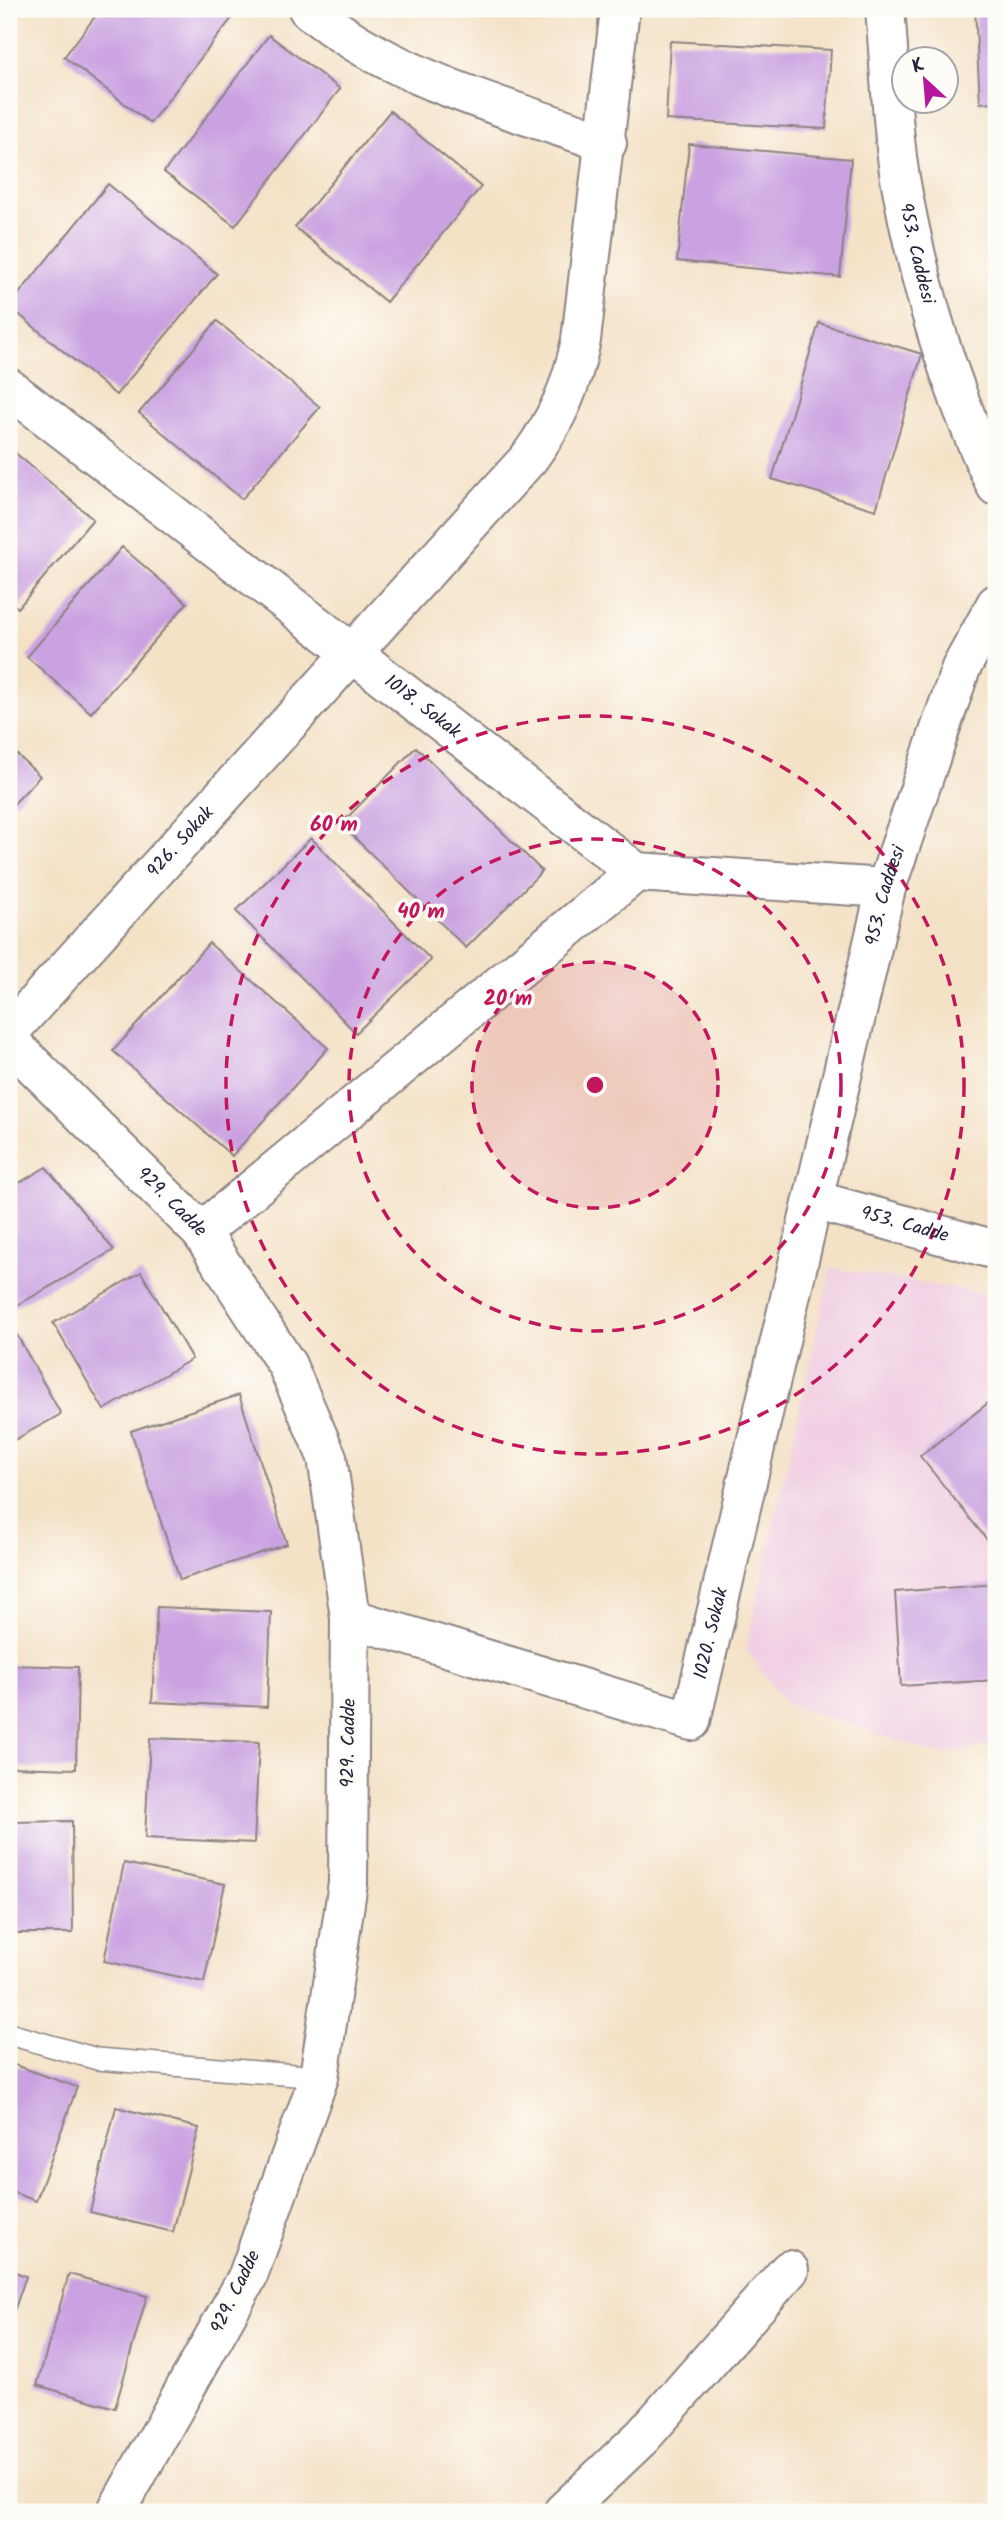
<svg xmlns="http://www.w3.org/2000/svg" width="1005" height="2521" viewBox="0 0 1005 2521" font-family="Kalam,sans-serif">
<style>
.built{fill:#f1d0e3}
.building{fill:#caa2e1}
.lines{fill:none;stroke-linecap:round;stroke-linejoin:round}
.lane-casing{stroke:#8b8281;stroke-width:24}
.street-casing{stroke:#8b8281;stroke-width:42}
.lane{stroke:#fff;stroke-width:21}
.street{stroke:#fff;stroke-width:38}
.ring{fill:none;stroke:#c2185b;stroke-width:3.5;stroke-dasharray:12 9}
.labels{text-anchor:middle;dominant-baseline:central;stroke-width:7;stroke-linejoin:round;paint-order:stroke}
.street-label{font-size:19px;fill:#22223b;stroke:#fdfcf7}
.centre{fill:#c2185b;stroke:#fdfcf7;stroke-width:3.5}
.ring-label{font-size:21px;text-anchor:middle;font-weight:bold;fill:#c2185b;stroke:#fdfcf7;stroke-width:7;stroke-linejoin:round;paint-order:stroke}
</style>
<rect width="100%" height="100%" fill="#fdfcf7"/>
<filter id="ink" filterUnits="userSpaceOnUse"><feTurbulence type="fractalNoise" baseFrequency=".0143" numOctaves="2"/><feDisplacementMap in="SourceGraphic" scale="14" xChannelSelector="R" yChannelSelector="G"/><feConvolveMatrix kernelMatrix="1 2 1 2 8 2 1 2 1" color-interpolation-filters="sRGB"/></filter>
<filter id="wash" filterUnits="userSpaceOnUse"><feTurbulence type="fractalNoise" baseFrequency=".00686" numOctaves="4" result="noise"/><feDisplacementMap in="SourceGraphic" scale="28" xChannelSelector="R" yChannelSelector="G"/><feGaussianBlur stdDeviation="1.57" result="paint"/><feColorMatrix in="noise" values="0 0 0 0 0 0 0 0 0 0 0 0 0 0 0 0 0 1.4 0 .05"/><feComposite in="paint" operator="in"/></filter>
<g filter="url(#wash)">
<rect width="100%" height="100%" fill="#f4e2c7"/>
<path class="built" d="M831,1268L996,1295V1744L940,1755L784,1703L746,1649Z"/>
<g id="blocks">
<g class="building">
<path d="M101,9H239L150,123L64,57Z"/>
<path d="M975,9H996V102L980,103Z"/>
<path d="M269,35L340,89L235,226L164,172Z"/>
<path d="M670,41L831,50L826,129L666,120Z"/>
<path d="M390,111L481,187L386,302L295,227Z"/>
<path d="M689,144L851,159L840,277L677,261Z"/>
<path d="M108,184L217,274L116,395L9,306Z"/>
<path d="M217,321L320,407L242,499L139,413Z"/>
<path d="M819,323L922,354L876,510L772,479Z"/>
<path d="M13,451L93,519L18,608L9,601V456Z"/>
<path d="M122,547L187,603L91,713L27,657Z"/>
<path d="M9,747L40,776L9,809Z"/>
<path d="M416,747L542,871L466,948L341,824Z"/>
<path d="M311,838L431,960L356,1033L236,911Z"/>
<path d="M209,943L328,1048L232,1156L113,1051Z"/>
<path d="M46,1167L114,1250L9,1310V1189Z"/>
<path d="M141,1272L192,1359L104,1410L53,1323Z"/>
<path d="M17,1335L61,1414L9,1443V1340Z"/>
<path d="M239,1395L287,1544L180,1580L131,1431Z"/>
<path d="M992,1400L996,1405V1551L920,1456Z"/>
<path d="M996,1584V1680L901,1686L895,1592Z"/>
<path d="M157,1607L271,1612L267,1707L152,1702Z"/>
<path d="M9,1665L78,1667L76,1769L9,1767Z"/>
<path d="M150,1738L259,1742L254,1843L145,1838Z"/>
<path d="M72,1821L73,1933H9V1822Z"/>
<path d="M124,1863L225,1884L204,1982L104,1961Z"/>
<path d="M9,2063L77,2087L36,2201L9,2191Z"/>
<path d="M116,2107L199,2128L173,2232L90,2212Z"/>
<path d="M9,2270L26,2276L9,2326Z"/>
<path d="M69,2274L147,2296L115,2408L37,2385Z"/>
</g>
</g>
</g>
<g filter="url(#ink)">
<use href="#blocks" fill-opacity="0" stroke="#8b8281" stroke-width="2"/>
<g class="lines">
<g class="lane-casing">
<path id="lane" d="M9,2034L97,2059L319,2077"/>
</g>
<g class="street-casing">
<g id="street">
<path d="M308,9C392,78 505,107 607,143"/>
<path id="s1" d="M885,9C890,65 891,123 900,178C919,285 949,388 996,486"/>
<path id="s2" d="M9,388L636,872L886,888"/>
<path id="s3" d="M9,1032L529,458C558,418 571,388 581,340L620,9"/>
<path id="s4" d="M9,1041L201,1232L287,1365L327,1457L350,1618L348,1883L319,2077L247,2278L116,2512"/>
<path id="s5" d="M814,1200L996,1250"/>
<path d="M201,1232L636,872"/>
<path id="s6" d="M350,1618L691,1721L886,888L961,668L996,604"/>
<path d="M563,2512L643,2436L789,2270"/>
</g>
</g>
<use href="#lane" class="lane"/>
<use href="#street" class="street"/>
</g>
</g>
<circle cx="595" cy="1085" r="123" fill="#c2185b" fill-opacity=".12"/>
<g class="ring">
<circle cx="595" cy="1085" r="123"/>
<circle cx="595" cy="1085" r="246"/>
<circle cx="595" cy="1085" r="369"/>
</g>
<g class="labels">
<g class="street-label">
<text stroke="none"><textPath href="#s1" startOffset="247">953. Caddesi</textPath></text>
<text stroke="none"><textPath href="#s2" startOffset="522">1018. Sokak</textPath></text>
<text stroke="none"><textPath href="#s3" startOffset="256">926. Sokak</textPath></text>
<text stroke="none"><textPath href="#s6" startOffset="1204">953. Caddesi</textPath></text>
<text stroke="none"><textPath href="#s4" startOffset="229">929. Cadde</textPath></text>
<text stroke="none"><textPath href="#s5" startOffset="94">953. Cadde</textPath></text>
<text stroke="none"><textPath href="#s6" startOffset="446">1020. Sokak</textPath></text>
<text transform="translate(349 1743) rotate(-89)">929. Cadde</text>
<text transform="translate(236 2292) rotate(-64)">929. Cadde</text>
</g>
</g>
<circle cx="595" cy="1085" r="10" class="centre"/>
<g class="ring-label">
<text x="334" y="831">60 m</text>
<text x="421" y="918">40 m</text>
<text x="508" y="1005">20 m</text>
</g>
<rect width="1005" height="2521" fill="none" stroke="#fdfcf7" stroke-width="35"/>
<g transform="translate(925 80) rotate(334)"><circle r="33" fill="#fdfcf7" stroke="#a5a5ac" stroke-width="2"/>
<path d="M0-5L12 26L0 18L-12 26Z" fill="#b5179e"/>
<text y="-10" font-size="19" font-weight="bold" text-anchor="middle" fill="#22223b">K</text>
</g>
</svg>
